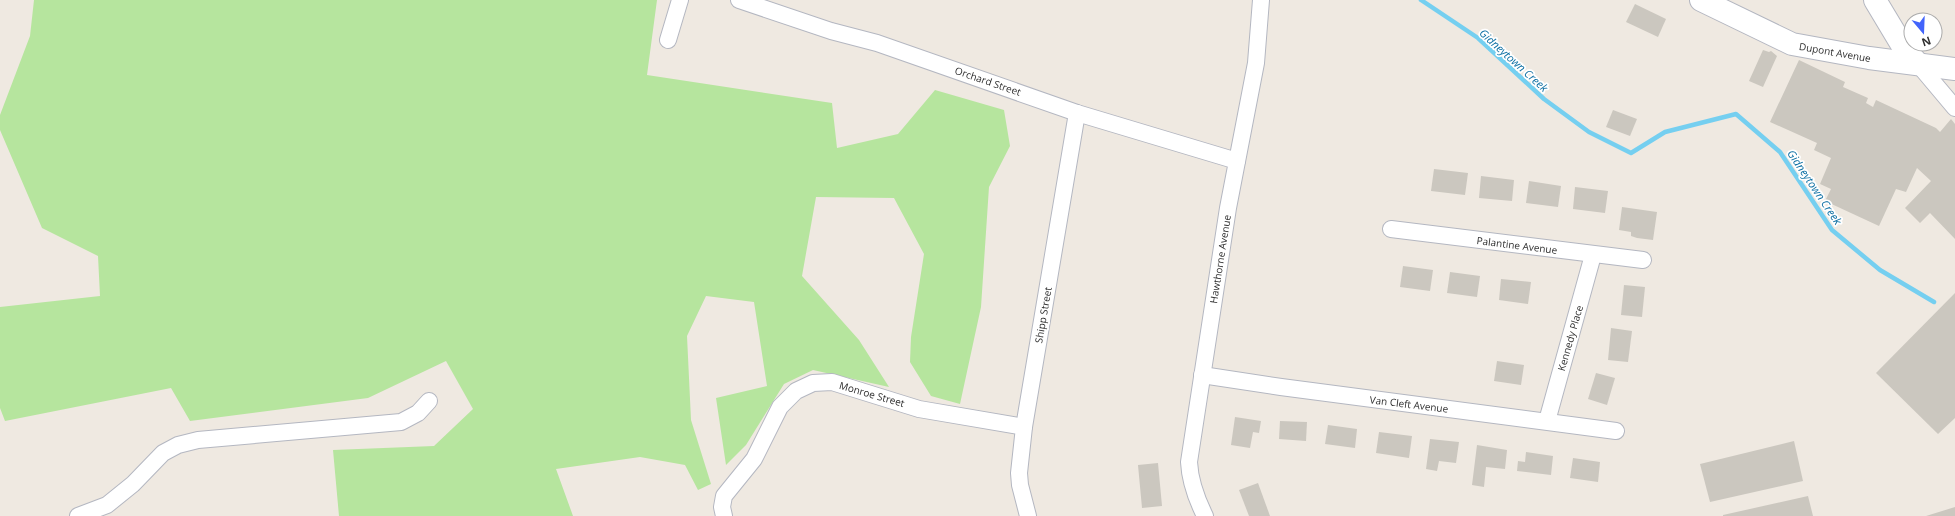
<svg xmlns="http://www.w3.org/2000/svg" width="1955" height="516" viewBox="0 0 1955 516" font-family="'Open Sans',sans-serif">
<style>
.green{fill:#b6e59e}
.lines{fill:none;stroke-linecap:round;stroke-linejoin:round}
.stream{stroke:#75cff0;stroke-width:4.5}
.building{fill:#cbc7bf}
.street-casing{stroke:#b4b7c1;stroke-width:18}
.secondary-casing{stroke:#b4b7c1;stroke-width:24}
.street{stroke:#fff;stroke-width:16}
.secondary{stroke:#fff;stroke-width:22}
.labels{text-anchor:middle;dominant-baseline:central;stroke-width:3.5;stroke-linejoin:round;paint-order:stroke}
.street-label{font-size:10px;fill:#2e2e2e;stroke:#fff}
.water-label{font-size:11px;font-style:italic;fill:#0d6fa3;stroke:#fff}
</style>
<rect width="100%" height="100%" fill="#efe9e1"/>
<path class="green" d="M34,0H657L647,75L832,103L837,148L898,134L935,90L1004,110L1010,146L989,187L981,307L960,404L931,396L910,362L911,337L924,254L894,198L816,197L802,276L859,340L889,387L813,370L784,384L746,445L726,465L716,398L767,386L754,302L706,296L687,336L691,420L711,484L698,490L685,465L640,457L556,469L573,516H339L333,450L434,446L473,409L446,361L368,398L190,421L171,388L5,421L0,408V307L100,296L98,256L42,228L0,130V115L30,36Z"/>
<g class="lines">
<path class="stream" d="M1421,0L1478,38L1544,99L1589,132L1631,153L1665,132L1736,114L1780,152L1832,230L1880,270L1934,302"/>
</g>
<g class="building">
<path d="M1635,4L1666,19L1658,37L1626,22Z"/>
<path d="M1763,50L1769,52L1771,51L1777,56L1763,87L1749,81Z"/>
<path d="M1799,60L1845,82L1843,87L1868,98L1866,103L1873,107L1876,100L1936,128L1940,132L1951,119L1955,124V239L1930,213L1920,223L1905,208L1931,181L1917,168L1906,192L1896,189L1879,226L1825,201L1831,189L1820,184L1831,158L1814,150L1817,143L1770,122Z"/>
<path d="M1613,110L1637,119L1630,136L1606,127Z"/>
<path d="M1434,169L1468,173L1465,195L1431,191Z"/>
<path d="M1481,176L1514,180L1512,201L1479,198Z"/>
<path d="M1529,181L1561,186L1558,207L1526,203Z"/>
<path d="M1575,187L1608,191L1605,213L1573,209Z"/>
<path d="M1622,207L1657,212L1653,240L1637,238L1631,236V232L1619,230Z"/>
<path d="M1403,266L1433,270L1430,291L1400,287Z"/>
<path d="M1450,272L1480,276L1477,297L1447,293Z"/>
<path d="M1501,279L1531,282L1528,304L1499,300Z"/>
<path d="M1624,285L1645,287L1642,317L1621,315Z"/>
<path d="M1955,293V418L1938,434L1876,373Z"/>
<path d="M1611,328L1632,331L1628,362L1608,360Z"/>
<path d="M1497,361L1524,365L1521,385L1494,381Z"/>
<path d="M1596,373L1615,378L1607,405L1588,399Z"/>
<path d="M1235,417L1261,421L1259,433L1253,432L1250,448L1231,445Z"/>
<path d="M1280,421L1307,422L1306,441L1279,439Z"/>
<path d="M1328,425L1357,429L1355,448L1325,444Z"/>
<path d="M1379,432L1412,436L1409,458L1376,453Z"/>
<path d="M1430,439L1459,442L1456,463L1439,461L1437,471L1426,469Z"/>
<path d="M1794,441L1803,481L1710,502L1700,464Z"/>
<path d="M1477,445L1507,450L1505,469L1486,467L1484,487L1472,485Z"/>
<path d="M1526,452L1553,456L1551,475L1517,471L1518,461L1525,462Z"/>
<path d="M1573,458L1600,462L1598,482L1570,478Z"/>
<path d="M1158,463L1162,506L1142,508L1138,465Z"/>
<path d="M1258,483L1270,516H1249L1239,490Z"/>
<path d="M1808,496L1813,516H1723V515Z"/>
<path d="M1955,507V516H1926Z"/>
</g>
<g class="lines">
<g class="street-casing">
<g id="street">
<path d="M739,0L831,31L877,43L1077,113L1237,161"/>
<path d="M668,40L680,0"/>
<path d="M1918,64L1955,108"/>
<path d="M1391,229L1643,260"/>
<path d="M1202,375L1281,387L1616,431"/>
<path d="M1547,421L1593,255"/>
<path d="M78,516L107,505L133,484L163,453L178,445L198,440L401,422L418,413L429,401"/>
<path d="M724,516L722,507L724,496L754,459L780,407L796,391L813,383L832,382L919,409L1024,427"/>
<path d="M1028,516L1020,485L1019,473L1024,427L1077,113"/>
<path d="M1205,516C1196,498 1190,482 1189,462L1228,208L1256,63L1261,0"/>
</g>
</g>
<g class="secondary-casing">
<g id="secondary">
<path d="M1701,0L1792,44L1869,58L1955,69"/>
<path d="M1875,0L1902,45L1918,64"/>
</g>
</g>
<use href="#street" class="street"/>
<use href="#secondary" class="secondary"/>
</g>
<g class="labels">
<g class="street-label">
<text transform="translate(1835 52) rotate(10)">Dupont Avenue</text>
<text transform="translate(988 81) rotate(19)">Orchard Street</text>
<text transform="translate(1517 245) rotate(7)">Palantine Avenue</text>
<text transform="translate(1220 259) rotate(-81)">Hawthorne Avenue</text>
<text transform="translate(1043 315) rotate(-80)">Shipp Street</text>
<text transform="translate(1570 338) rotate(-74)">Kennedy Place</text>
<text transform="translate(872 394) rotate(16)">Monroe Street</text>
<text transform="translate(1409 404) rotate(7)">Van Cleft Avenue</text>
</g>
<g class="water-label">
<text transform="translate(1514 60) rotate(42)">Gidneytown Creek</text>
<text transform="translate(1815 187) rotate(56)">Gidneytown Creek</text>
</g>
</g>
<g transform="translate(1923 32) rotate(161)"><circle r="19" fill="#ffffff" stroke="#ababab"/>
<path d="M0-3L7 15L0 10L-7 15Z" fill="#4264fb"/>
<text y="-6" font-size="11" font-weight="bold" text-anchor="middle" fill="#2e2e2e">N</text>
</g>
</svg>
